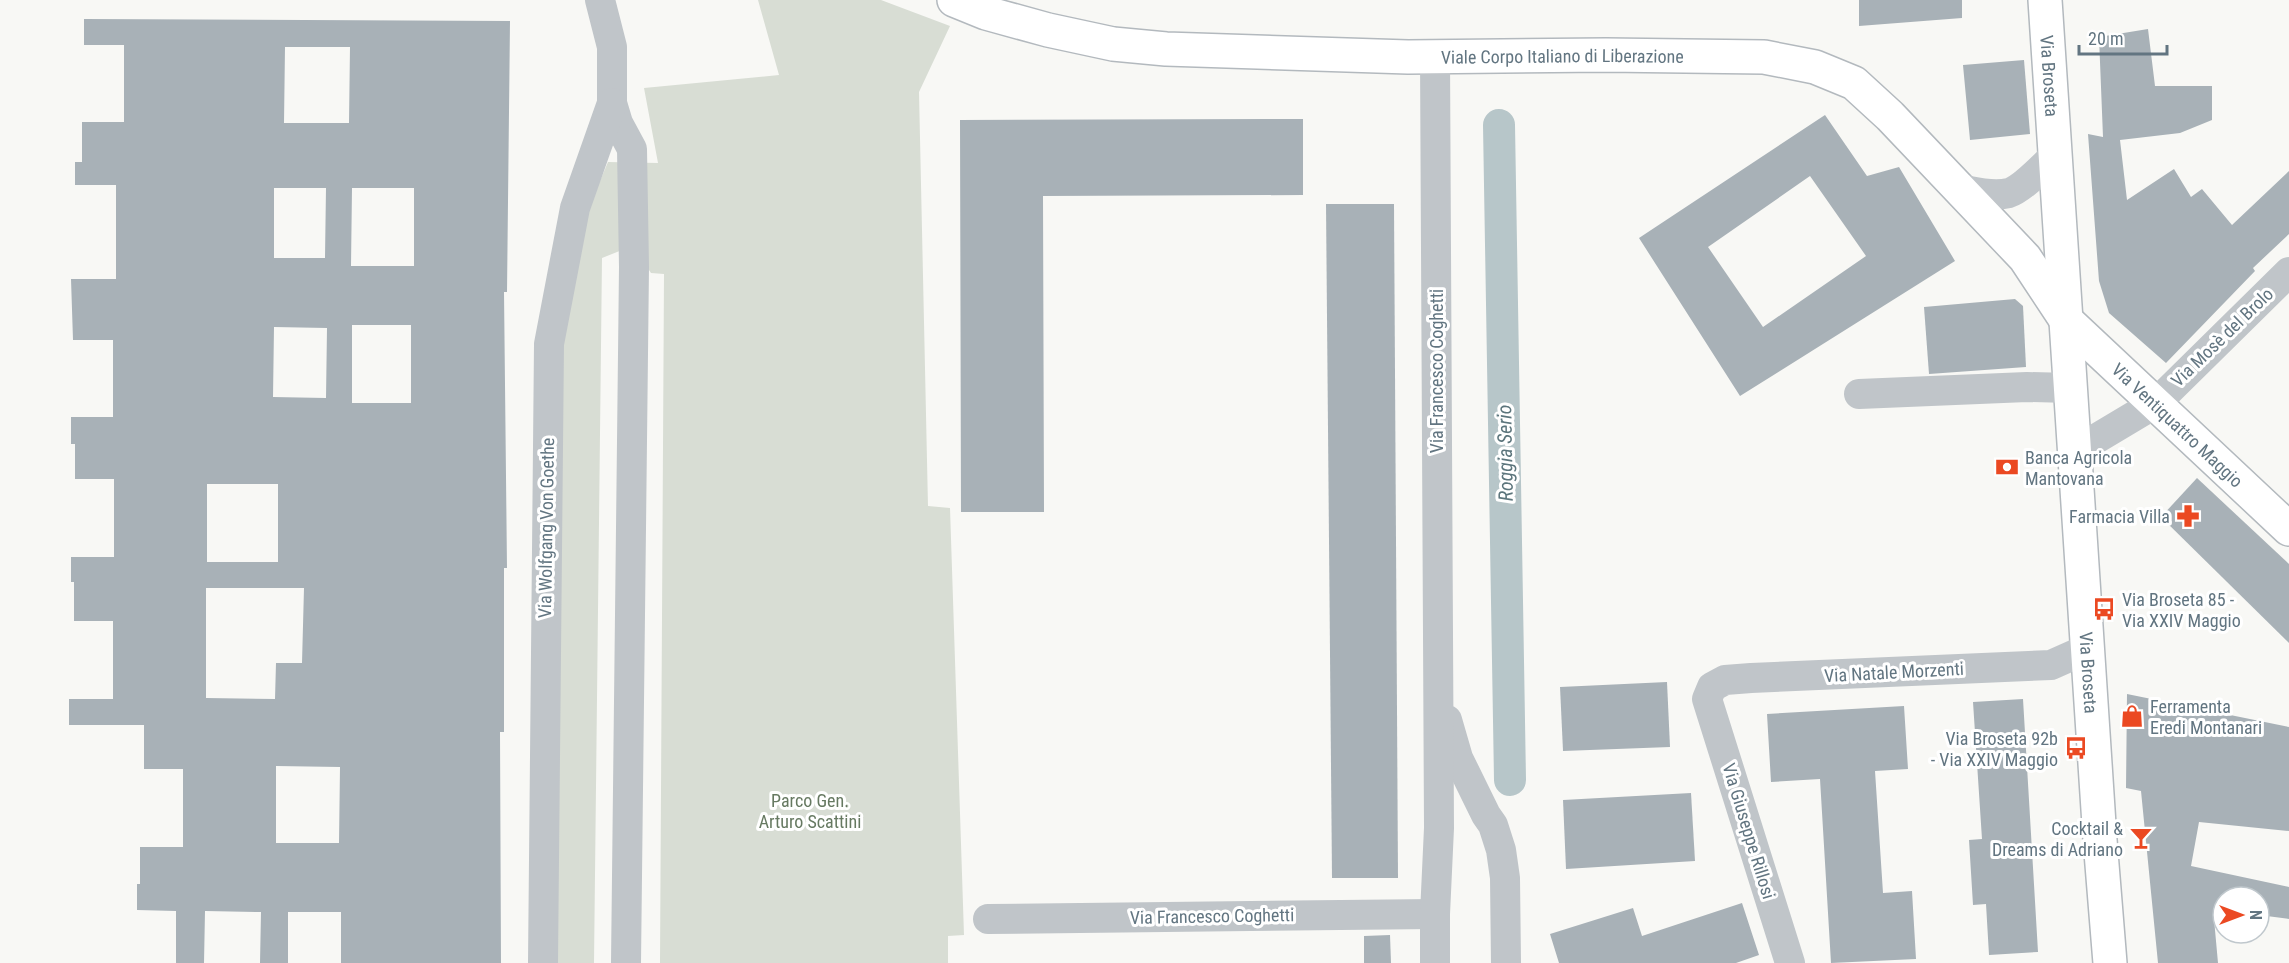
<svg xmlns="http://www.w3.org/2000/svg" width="2289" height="963" viewBox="0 0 2289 963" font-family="'Roboto Condensed',sans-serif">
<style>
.green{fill:#d8ddd4}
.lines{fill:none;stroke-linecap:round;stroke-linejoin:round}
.canal{stroke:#b7c6c9;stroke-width:32}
.building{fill:#a8b1b7;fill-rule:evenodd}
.secondary-casing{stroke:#b3b9be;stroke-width:36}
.street{stroke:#c0c5c9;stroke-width:30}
.secondary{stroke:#fff;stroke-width:33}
.labels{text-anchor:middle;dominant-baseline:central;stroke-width:6;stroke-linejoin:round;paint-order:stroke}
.street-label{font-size:18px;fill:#627581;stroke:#fff}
.poi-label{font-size:18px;fill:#627581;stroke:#fff;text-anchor:start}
.park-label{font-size:18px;fill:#667961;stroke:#fff}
.water-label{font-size:20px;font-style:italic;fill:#5c757c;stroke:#fff}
</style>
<rect width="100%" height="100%" fill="#f8f8f5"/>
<path class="green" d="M758,0H881L950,26L919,92L928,506L950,508L964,935L948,936V963H660L664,274L651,273L647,267L622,250L602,258L594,963H555L560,336L588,209L608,162L658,163L644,88L779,75Z"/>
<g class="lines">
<path class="canal" d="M1499,125L1510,780"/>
</g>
<g class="building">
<path d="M1859,0H1962V18L1859,26Z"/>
<path d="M84,19L510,21L507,292H504L507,568H504V732H500L501,963H341V912H288V963H260L261,912L205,911L204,963H176V911L137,910V884H140V847H183V769H144V725H69V699H113V621H74V582H71V557H114V479H75V444H71V417H113V340H73L71,279H116V185H75V162H82V122H124V45H84ZM285,47H350L349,123H284ZM274,188H326L325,258H274ZM352,188H414V266H351ZM352,325H411V403H352ZM274,327L327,328L326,398L273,397ZM207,484H278V562H207ZM206,588H304L302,663H276L275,699L206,698ZM276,766L340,767L339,843H276Z"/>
<path d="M2148,29L2155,86H2212V120L2180,133L2120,140L2127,200L2174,169L2191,197L2202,189L2232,225L2289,171V234L2253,268L2255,271L2166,363L2109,313L2099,281L2088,134L2103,137L2099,37Z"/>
<path d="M2024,60L2030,134L1970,140L1963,65Z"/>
<path d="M1825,115L1867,176L1899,167L1955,261L1740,396L1639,238ZM1810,176L1866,256L1763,327L1708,247Z"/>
<path d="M1303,119V195L1043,196L1044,512H961L960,120Z"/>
<path d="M1326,204H1394L1398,878H1332Z"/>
<path d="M2015,299L2023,306L2026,367L1929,374L1924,307Z"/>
<path d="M2197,478L2289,564V643L2161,517Z"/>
<path d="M1667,682L1670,747L1563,751L1560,687Z"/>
<path d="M2127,694L2289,727V831L2199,822L2191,866L2289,887V919L2259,915V897H2223V909L2213,908L2218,963H2158L2141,791L2126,788Z"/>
<path d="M2023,699L2038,952L1989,955L1986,904L1973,905L1969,840L1982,839L1973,702Z"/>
<path d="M1904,706L1908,769L1875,771L1883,893L1912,891L1916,959L1831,963L1820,779L1771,782L1767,714Z"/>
<path d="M1691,793L1695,861L1566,869L1563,800Z"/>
<path d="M1742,903L1759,955L1736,963H1559L1550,934L1633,908L1642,936Z"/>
<path d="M1390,935L1391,963H1364V936Z"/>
</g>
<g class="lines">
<g class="secondary-casing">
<g id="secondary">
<path id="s1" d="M954,0L986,13L1048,30L1113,44L1166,49L1408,57L1606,55L1764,57L1815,67L1854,83L1890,116L2025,258L2066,320L2289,529"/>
<path id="s2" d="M2045,0L2100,840L2110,963"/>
</g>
</g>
<g class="street">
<path d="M600,0L612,47V103L618,123L632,149L634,267L626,963"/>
<path d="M1958,187C1972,193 1995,196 2009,193C2022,189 2046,164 2056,154"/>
<path d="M1859,394L2027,387L2070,388"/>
<path d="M2074,452L2156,403L2289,272"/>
<path d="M1447,720L1458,758L1486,815L1493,825L1501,850L1505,878L1506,963"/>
<path d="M988,919L1435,914"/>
<path d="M543,963L549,344L575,208L612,103"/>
<path d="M1435,963V914L1439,828L1435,57"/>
<path d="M1790,963L1707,699L1712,687L1725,680L1751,678L2051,665L2087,649"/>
</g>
<use href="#secondary" class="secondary"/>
</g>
<defs>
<g id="bank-bare" transform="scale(1.8)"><path d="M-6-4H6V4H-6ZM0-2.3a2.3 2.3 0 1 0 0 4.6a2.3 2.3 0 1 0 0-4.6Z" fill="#eb4922" stroke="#fff" stroke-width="2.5" paint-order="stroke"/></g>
<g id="pharmacy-bare" transform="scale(1.8)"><path d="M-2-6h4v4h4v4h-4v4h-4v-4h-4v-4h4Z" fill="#eb4922" stroke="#fff" stroke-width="2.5" paint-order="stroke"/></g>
<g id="bus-bare" transform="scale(1.8)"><path d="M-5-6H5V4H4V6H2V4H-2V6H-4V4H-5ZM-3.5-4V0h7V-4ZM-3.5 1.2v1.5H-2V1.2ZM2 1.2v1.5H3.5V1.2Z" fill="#eb4922" stroke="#fff" stroke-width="2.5" paint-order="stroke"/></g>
<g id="shop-bare" transform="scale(1.8)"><path d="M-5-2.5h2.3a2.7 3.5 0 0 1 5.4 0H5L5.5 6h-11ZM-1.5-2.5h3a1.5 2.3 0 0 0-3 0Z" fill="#eb4922" stroke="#fff" stroke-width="2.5" paint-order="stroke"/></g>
<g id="bar-bare" transform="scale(1.8)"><path d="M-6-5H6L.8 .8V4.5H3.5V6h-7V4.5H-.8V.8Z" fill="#eb4922" stroke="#fff" stroke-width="2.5" paint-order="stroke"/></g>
</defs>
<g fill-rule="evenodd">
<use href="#bank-bare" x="2007" y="467"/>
<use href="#pharmacy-bare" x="2188" y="516"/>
<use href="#bus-bare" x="2104" y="609"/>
<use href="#shop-bare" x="2132" y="716"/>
<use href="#bus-bare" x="2076" y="748"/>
<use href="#bar-bare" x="2141" y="838"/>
</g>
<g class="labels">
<g class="street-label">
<text stroke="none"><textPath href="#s1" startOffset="615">Viale Corpo Italiano di Liberazione</textPath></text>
<text stroke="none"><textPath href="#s2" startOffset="76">Via Broseta</textPath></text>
<text transform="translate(2222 337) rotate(-44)">Via Mosè del Brolo</text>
<text transform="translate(1436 371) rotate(-90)">Via Francesco Coghetti</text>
<text stroke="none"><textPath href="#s1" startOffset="1383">Via Ventiquattro Maggio</textPath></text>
<text transform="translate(546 528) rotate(-89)">Via Wolfgang Von Goethe</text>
<text transform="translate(1894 672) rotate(-3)">Via Natale Morzenti</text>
<text stroke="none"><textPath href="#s2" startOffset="674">Via Broseta</textPath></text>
<text transform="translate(1749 831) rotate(73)">Via Giuseppe Rillosi</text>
<text transform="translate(1212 916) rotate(-1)">Via Francesco Coghetti</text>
</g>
<g class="poi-label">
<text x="2025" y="457">Banca Agricola<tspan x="2025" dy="21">Mantovana</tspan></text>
<text x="2170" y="516" text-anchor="end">Farmacia Villa</text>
<text x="2122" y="599">Via Broseta 85 -<tspan x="2122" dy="21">Via XXIV Maggio</tspan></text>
<text x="2150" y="706">Ferramenta<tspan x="2150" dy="21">Eredi Montanari</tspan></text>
<text x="2058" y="738" text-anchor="end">Via Broseta 92b<tspan x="2058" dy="21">- Via XXIV Maggio</tspan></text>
<text x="2123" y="828" text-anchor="end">Cocktail &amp;<tspan x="2123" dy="21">Dreams di Adriano</tspan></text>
</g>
<g class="park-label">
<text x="810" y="800">Parco Gen.<tspan x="810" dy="21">Arturo Scattini</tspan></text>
</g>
<g class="water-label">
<text transform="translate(1505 453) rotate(-91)">Roggia Serio</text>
</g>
</g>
<g transform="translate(2241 915) rotate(90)"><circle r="28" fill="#ffffff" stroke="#c0c8cd" stroke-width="1.5"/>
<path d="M0-4.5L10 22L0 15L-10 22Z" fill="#eb4922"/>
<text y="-9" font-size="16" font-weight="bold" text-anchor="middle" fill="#627581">N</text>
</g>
<path d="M2079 45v9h88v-9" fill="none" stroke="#627581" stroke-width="3"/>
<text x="2088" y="45" font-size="18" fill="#627581" stroke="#ffffff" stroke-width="4.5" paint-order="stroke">20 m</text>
</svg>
